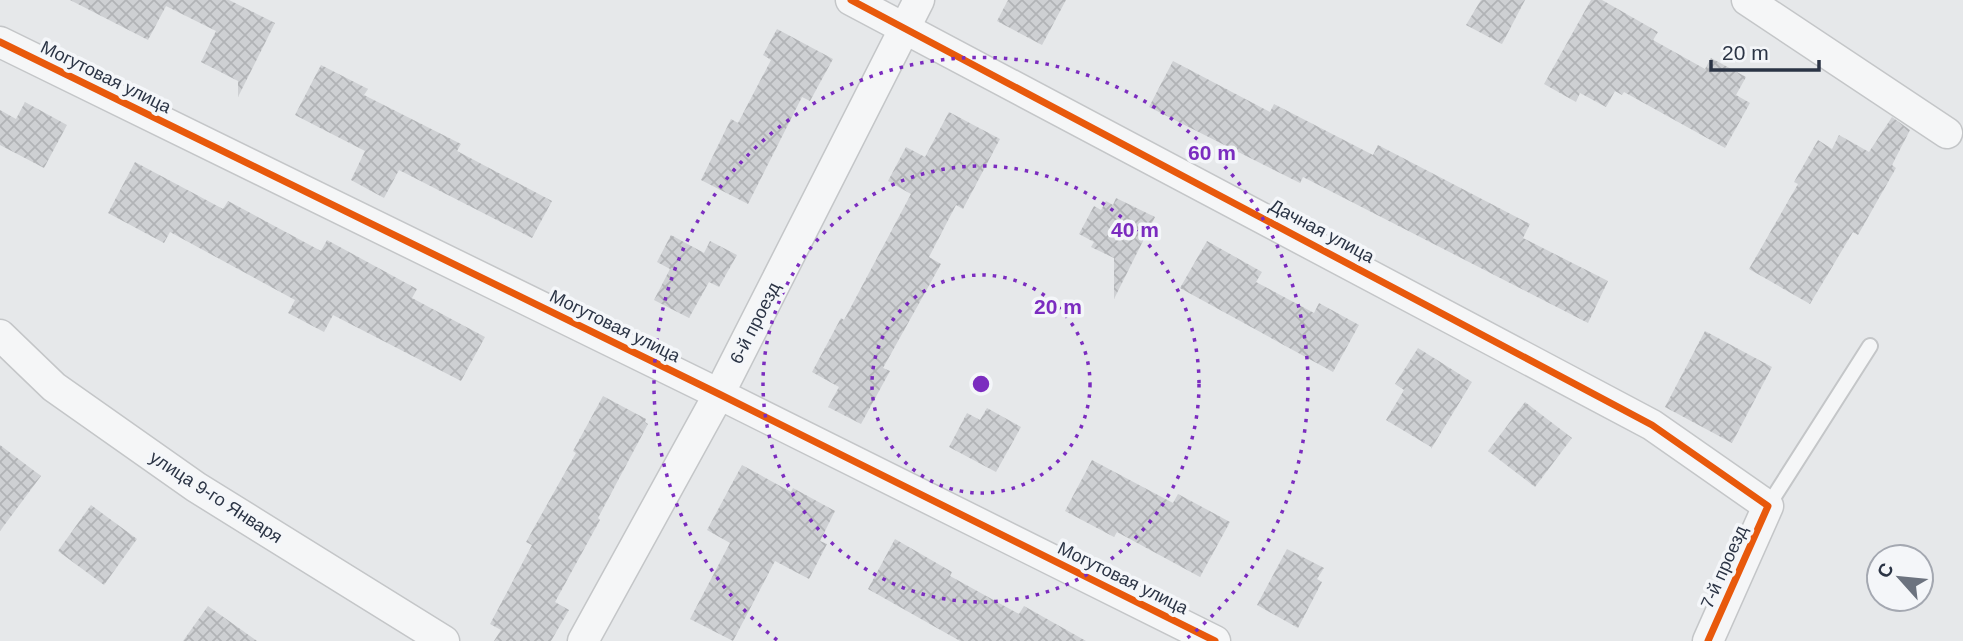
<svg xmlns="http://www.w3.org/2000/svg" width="1963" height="641" viewBox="0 0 1963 641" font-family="Arial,sans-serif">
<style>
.building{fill:url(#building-cross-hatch)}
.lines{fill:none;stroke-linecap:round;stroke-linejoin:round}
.lane-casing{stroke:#c4c6c8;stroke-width:18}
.street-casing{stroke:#c4c6c8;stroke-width:33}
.lane{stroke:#f5f6f7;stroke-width:14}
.street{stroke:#f5f6f7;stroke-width:30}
.cycleway-casing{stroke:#f4f6f9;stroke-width:11}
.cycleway{stroke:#e8590c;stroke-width:7}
.ring{fill:none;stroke:#7b2cbf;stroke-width:3.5;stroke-dasharray:3.5 7}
.labels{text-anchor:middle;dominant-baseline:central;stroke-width:7;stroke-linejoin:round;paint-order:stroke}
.street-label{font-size:18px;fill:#2b3445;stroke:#f4f6f9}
.centre{fill:#7b2cbf;stroke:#f4f6f9;stroke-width:3.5}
.ring-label{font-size:21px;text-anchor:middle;font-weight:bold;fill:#7b2cbf;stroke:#f4f6f9;stroke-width:7;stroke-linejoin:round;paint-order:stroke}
</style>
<defs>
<pattern id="building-cross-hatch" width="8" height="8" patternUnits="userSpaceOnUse" patternTransform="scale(1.75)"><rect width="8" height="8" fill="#ced0d3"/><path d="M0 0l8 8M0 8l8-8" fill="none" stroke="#b1b3b6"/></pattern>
</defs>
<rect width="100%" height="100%" fill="#e6e8ea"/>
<g class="building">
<path d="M70,0H229L275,23L238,97V81L201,62L216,31L166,6L148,40Z"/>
<path d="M1008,0H1066L1042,45L997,21Z"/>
<path d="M1481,0H1525L1502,44L1466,25Z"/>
<path d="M1591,0H1602L1658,32L1653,40L1705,69L1711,58L1746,77L1736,95L1750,103L1725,148L1624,92L1622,95L1615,91L1606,107L1580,93L1576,102L1544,84Z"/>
<path d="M777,29L833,59L810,101L802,97L748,204L701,180L731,119L738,123L771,60L763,55Z"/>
<path d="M1173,61L1270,112L1274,104L1373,155L1378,145L1530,224L1523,238L1608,281L1588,323L1303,177L1300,183L1149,107Z"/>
<path d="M321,65L368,89L364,95L461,144L457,151L552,201L532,238L399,170L384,198L351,180L365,151L295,115Z"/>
<path d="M25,102L67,125L44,168L0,145V110L16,119Z"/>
<path d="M949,112L1000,139L963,209L956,205L929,257L941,264L883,368L890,371L861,424L828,407L839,387L812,372L841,318L844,320L911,194L888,181L906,147L925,157Z"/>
<path d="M1892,117L1910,130L1892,165L1896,168L1858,235L1853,232L1810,304L1749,269L1798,184L1794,182L1818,140L1832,149L1839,135L1869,152Z"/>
<path d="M135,162L223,209L228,201L321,251L327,240L417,289L412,298L485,337L461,381L333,315L324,332L288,313L295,300L170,232L164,243L108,213Z"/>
<path d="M1116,198L1155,217L1114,299V258L1091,247L1094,242L1079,234L1094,206L1101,210L1106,201L1113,205Z"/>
<path d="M671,235L704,253L710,241L737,255L719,287L709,282L689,318L654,300L670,269L657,262Z"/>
<path d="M1207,241L1262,272L1256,282L1314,313L1319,303L1359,325L1333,372L1180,288Z"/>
<path d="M1705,331L1772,367L1732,443L1665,407Z"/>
<path d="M1418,348L1472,382L1431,449V447L1386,420L1404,390L1395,384Z"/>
<path d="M603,396L646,419L645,422L648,424L598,518L600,520L555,602L569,610L551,641H494L501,630L490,624L532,545L526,542L576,453L573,451Z"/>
<path d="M1525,402L1572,438L1535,487L1488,451Z"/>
<path d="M987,408L1021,427L996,472L949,447L967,413L980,420Z"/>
<path d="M0,445L41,476L0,531Z"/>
<path d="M1092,460L1173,503L1178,494L1230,522L1200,577L1117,532L1114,537L1065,511Z"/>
<path d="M742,465L791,492L793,488L835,511L820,541L827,544L809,579L775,561L733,641L690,619L730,543L707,530Z"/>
<path d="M91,505L137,539L104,585L58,551Z"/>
<path d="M895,539L952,572L950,576L1019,614L1024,606L1086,641H960L868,589Z"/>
<path d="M1287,549L1324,568L1317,579L1322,582L1298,628L1257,605Z"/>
<path d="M208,606L257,641H183Z"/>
</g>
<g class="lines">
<g class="lane-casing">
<path id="lane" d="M1768,506L1870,346"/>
</g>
<g class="street-casing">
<g id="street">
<path d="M851,0L1652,425L1768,506L1708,641"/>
<path d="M1747,0L1947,133"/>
<path d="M0,42L719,394L1215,641"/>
<path d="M0,335L54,387L196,487L444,641"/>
<path d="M583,641L719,394L919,0"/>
</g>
</g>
<use href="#lane" class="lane"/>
<use href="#street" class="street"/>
<g class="cycleway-casing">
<g id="cycleway">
<path d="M851,0L1652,425L1768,506L1708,641"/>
<path d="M0,42L719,394L1215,641"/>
</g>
</g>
<use href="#cycleway" class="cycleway"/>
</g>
<g class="ring">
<circle cx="981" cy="384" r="109"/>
<circle cx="981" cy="384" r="218"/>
<path d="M777 640A327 327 0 1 1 1185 640"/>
</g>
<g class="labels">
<g class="street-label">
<text transform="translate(106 77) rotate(26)">Могутовая улица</text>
<text transform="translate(1322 231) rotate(28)">Дачная улица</text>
<text transform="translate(755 323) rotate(-63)">6-й проезд</text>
<text transform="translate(615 326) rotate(26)">Могутовая улица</text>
<text transform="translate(216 497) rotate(33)">улица 9-го Января</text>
<text transform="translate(1724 567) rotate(-66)">7-й проезд</text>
<text transform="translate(1123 578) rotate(26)">Могутовая улица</text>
</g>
</g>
<circle cx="981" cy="384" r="10" class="centre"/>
<g class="ring-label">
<text x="1212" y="160">60 m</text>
<text x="1135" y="237">40 m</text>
<text x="1058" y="314">20 m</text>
</g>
<g transform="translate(1900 578) rotate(297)"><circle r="33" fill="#f4f6f9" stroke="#a4a8b1" stroke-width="2"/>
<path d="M0-5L12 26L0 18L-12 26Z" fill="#6c737f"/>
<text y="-10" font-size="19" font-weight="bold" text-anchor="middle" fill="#2b3445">С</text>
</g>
<path d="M1711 60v10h108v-10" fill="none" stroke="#2b3445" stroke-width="3.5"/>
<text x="1722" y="60" font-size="21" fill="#2b3445" stroke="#f4f6f9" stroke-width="5" paint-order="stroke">20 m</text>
</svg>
